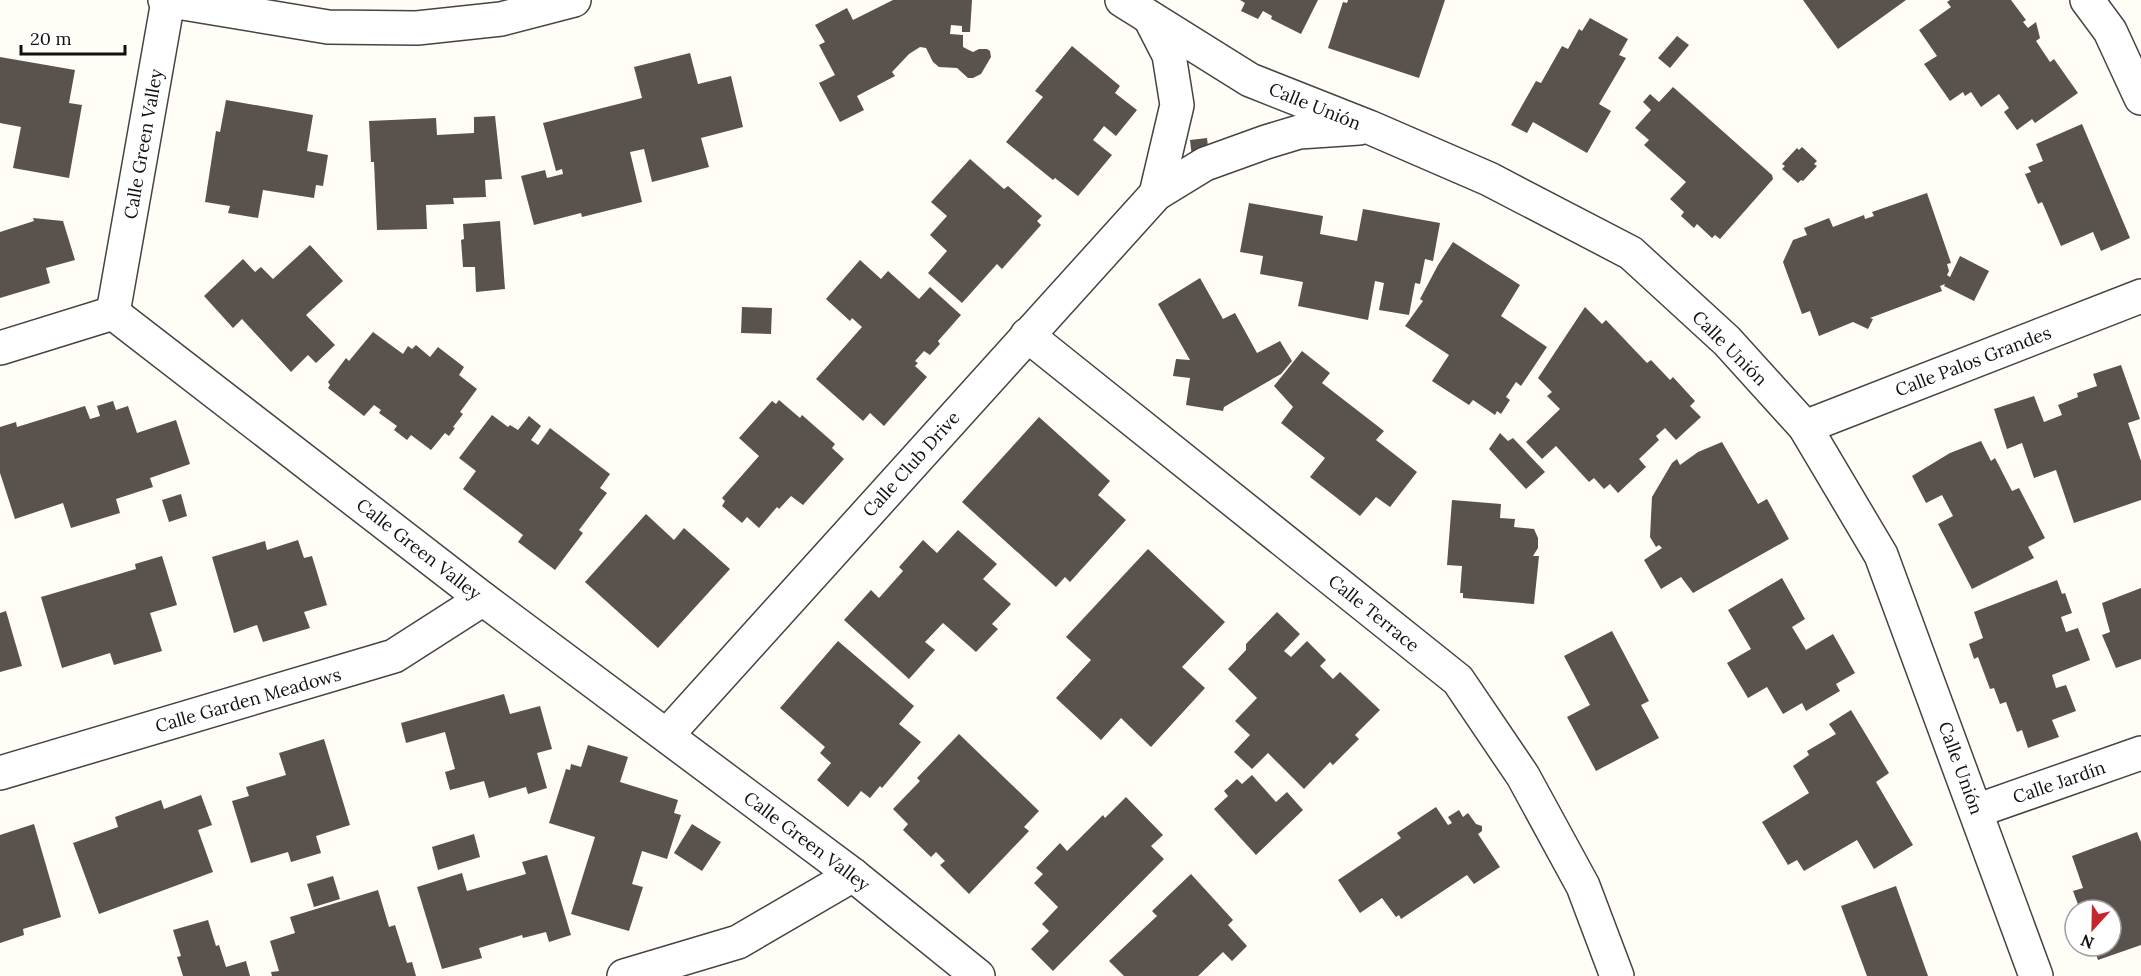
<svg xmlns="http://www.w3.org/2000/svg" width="2141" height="976" viewBox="0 0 2141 976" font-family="Lora,serif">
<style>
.building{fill:#5a524d}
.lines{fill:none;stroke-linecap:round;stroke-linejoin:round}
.minor-casing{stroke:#444;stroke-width:36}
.tertiary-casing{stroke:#444;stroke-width:36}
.minor{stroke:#fff;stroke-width:33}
.tertiary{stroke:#fff;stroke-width:33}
.labels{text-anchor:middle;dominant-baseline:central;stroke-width:6;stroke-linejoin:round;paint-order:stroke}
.street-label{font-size:18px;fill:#111;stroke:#fff}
</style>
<rect width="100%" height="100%" fill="#fffdf5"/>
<g class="building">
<path d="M893,0H972L970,32H962V26L951,25L950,34L963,35V47L973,52L979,49H987L990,51L991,57L981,74L973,78H968L957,68L939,67L933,62L926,48L920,47L909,54L892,72L895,76L857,96L864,110L840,122L819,83L835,75L819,45L825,42L815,25L847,8L853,20Z"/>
<path d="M1240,0H1318L1301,34L1271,19L1272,16L1263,11L1258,19L1241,11L1245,3Z"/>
<path d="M1348,0H1445L1419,78L1328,48L1343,2L1347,3Z"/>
<path d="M1803,0H1906L1838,49Z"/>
<path d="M1950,0H2011L2026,20L2023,22L2028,28L2036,22L2040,38L2036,41L2050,62L2054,59L2078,93L2035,123L2032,119L2017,130L2004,112L2009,108L1999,94L1981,107L1971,92L1965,96L1963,92L1950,101L1924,64L1937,56L1919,30L1951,7L1947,2Z"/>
<path d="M1590,18L1628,39L1619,55L1626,58L1599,104L1611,111L1587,153L1533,122L1527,133L1511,125L1536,81L1541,83L1562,46L1568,49L1579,29L1582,31Z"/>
<path d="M1677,36L1689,45L1670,68L1658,58Z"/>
<path d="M1072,46L1120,86L1115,93L1137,110L1116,136L1104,126L1093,140L1112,155L1078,196L1055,178L1053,180L1006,142L1043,97L1035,91Z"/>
<path d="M690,53L698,84L731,76L743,127L701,138L709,167L652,182L644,149L630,152L642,202L582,217L581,213L534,225L521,176L545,170L547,178L563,174L562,169L556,171L543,123L642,98L634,67Z"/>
<path d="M0,57L75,70L69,103L82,105L69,178L13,168L21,127L0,123Z"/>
<path d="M1673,87L1772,175L1773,179L1720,239L1715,235L1712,238L1697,224L1694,228L1681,216L1684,212L1670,199L1686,182L1644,145L1649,140L1635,128L1651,110L1643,102L1650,94L1659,102Z"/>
<path d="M226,100L313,115L307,151L328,155L323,186L316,185L314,198L263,190L258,218L228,213L230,206L205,202L216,131L220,132Z"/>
<path d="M495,116L502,179L485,180L486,197L453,198L454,204L426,205L427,229L377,230L374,162H371L369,121L436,118L437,135L474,133V117Z"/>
<path d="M2082,124L2130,238L2101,251L2093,232L2061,246L2042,202L2038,204L2025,174L2031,172L2028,167L2043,161L2036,144Z"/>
<path d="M1207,138L1209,155L1192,157L1190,140Z"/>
<path d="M1802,147L1817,161L1814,164L1817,166L1803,181L1801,180L1798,183L1782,169L1785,166L1782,164L1797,148L1799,150Z"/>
<path d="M970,159L1004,189L1008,186L1042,216L1037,221L1041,225L1002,269L997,264L962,303L928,273L947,251L930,235L947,216L931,202Z"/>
<path d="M1927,193L1951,263L1947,264L1949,271L1947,275L1950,277L1960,256L1989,271L1974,301L1944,286L1945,284L1940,286L1942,291L1870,318L1873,319L1868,329L1853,322L1819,336L1810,311L1802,314L1783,262L1793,240L1807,235L1804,228L1829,218L1833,227L1864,215L1865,219L1874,216L1872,212Z"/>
<path d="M1249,203L1323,216L1320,234L1357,241L1363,209L1440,223L1433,261L1425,259L1420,284L1415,283L1409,315L1379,310L1384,283L1375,281L1368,320L1298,306L1303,282L1260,274L1263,256L1240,252Z"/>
<path d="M33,218L63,221L75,260L46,268L50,283L0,298V232L34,221Z"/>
<path d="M500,221L505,289L476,292L475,267H463L461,240L464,239L463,224Z"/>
<path d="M1453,242L1520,285L1501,316L1547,347L1521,386L1516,382L1506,397L1510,400L1501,414L1497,411L1495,415L1473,400L1469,405L1432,381L1449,355L1405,326L1423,301L1420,299L1438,265Z"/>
<path d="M310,245L343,281L306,315L335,345L316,363L308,355L291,372L242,319L233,328L204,296L243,259L255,272L261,267L273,279Z"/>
<path d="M860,260L881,279L888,271L919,299L930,287L961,315L938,341L940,344L930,355L924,351L915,361L918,363L915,366L927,377L884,426L870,413L863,421L816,379L862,327L852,318L850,321L826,299Z"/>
<path d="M1200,278L1223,319L1235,313L1257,353L1280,341L1292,361L1281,374L1224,407L1223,411L1186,405L1190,378L1173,376L1176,359L1190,360L1158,304Z"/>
<path d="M742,307L772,308L771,334L741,333Z"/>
<path d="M1585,307L1602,324L1606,320L1647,363L1651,360L1670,380L1673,377L1695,401L1690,406L1701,417L1676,440L1665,428L1656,436L1659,440L1639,459L1646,467L1618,493L1610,484L1604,489L1594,478L1589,482L1556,446L1542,459L1526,442L1560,409L1547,396L1552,392L1538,378Z"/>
<path d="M373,332L403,354L408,346L412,349L416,345L430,357L438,347L464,367L459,375L477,389L460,412L463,414L453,427L455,428L449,436L445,433L431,450L411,435L407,440L394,430L397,426L379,413L381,410L374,405L364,416L328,388L330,385L328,382L346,358L349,361Z"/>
<path d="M1302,351L1330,373L1322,383L1384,431L1376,440L1417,472L1390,507L1376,497L1360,516L1310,477L1325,458L1281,423L1293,407L1274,386Z"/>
<path d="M2121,365L2140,419L2128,423L2141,461V500L2074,523L2056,470L2034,478L2022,443L2007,449L1994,409L2034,396L2044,422L2062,415L2058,405L2078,397L2077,393L2097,386L2093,374Z"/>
<path d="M779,400L800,418L802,415L835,444L832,448L844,459L803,505L791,496L779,509L777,507L759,528L747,517L742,523L722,506L725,501L722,498L759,456L739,438L772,401L776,404Z"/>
<path d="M113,401L116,410L128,406L137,433L176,420L190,464L150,478L153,487L116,499L120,513L71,528L63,503L15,519L0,473V427L16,422L17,427L85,406L90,419L100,416L97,406Z"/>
<path d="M492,415L508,427L510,425L518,430L529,416L541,426L531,440L538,445L550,428L610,474L600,488L607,493L579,530L583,533L555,570L518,542L523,535L463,489L476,471L459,458Z"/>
<path d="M1039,417L1110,481L1098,495L1126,520L1070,582L1065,577L1056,587L962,502Z"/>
<path d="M1500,433L1508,441L1513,438L1545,472L1526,489L1489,449Z"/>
<path d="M1981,441L1991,461L1995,458L2012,491L2019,488L2045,538L2028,547L2034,558L1972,589L1938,524L1953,516L1942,495L1926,503L1912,476L1950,453Z"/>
<path d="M1722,442L1758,504L1767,499L1789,539L1693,593L1681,577L1661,589L1644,560L1662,548L1659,545L1656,547L1650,537L1652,497L1672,463L1677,459L1680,465L1698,452Z"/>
<path d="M181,494L187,516L169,522L162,500Z"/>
<path d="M1452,500L1501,504L1500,518L1515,519L1514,527L1534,529L1538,538V548L1533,556H1539L1534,604L1463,598V593H1460L1462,566L1447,565Z"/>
<path d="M646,514L674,540L684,528L730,569L658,648L585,582Z"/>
<path d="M958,530L997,564L983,579L1011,604L992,624L998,629L976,652L943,623L925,642L935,650L909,679L844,620L871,590L879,598L903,571L899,567L923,540L937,553Z"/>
<path d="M298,540L304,558L312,556L327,605L304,612L310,628L263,642L257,625L234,633L212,557L265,541L267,550Z"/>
<path d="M1148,549L1225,622L1182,667L1205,688L1151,747L1121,718L1101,740L1056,698L1091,660L1066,637Z"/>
<path d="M162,556L177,605L150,613L162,651L114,665L110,653L62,668L41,597L136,569L135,564Z"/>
<path d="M1782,578L1805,619L1792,627L1806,650L1833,634L1855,673L1836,684L1840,691L1806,711L1802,703L1783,714L1767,687L1748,698L1727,663L1751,649L1728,610Z"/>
<path d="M2057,580L2062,594L2065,593L2072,613L2061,617L2066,632L2078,628L2090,660L2052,675L2056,688L2066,685L2076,711L2052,720L2059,737L2028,748L2022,730L2017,732L2006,702L2000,704L1994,688L1990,689L1978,657L1974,659L1969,644L1983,638L1974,612Z"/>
<path d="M2141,588V659L2116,668L2102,635L2110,632L2102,603Z"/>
<path d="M6,611L22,666L0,672V613Z"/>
<path d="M1277,612L1300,634L1284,651L1291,657L1307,641L1326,660L1320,666L1333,679L1340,672L1380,710L1355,735L1359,739L1333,765L1330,762L1304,789L1268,753L1252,769L1234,752L1250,735L1235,721L1257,698L1228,669L1246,650V644Z"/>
<path d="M1612,631L1649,701L1641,705L1659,738L1596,771L1567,717L1590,705L1564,656Z"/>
<path d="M838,641L914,706L899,724L921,742L882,788L880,786L870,798L861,791L848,807L817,780L831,763L820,753L825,747L780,708Z"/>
<path d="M504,694L510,714L540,706L552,749L537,753L547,788L528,794L526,787L489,798L484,781L450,790L445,772L455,769L445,732L406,743L401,723Z"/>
<path d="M1851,710L1889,773L1876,782L1913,845L1874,869L1857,840L1804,871L1797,860L1788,865L1762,822L1809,793L1793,766L1809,755L1807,751L1836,734L1829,724Z"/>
<path d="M959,734L1039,811L1024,827L1029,831L969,894L940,865L945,861L936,852L931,857L903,830L908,824L893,809L920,781L917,778Z"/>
<path d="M324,739L350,825L316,836L321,853L291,862L288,852L251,863L232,801L249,796L246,787L286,775L279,753Z"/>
<path d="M588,745L628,757L620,782L678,800L674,813L681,815L667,859L642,851L632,884L643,887L629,931L571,914L595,837L549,823L566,769L570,770L571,764L581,767Z"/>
<path d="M1252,775L1276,802L1287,792L1303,810L1256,855L1214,809L1228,796L1224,791L1237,779L1242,784Z"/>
<path d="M201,795L212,825L198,830L213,872L99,914L73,843L118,827L115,817L161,800L164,809Z"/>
<path d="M1126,797L1163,835L1151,846L1164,859L1053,971L1031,949L1049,931L1042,924L1058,907L1034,883L1043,874L1036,868L1060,843L1067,851L1103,815L1105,818Z"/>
<path d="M1436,807L1448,825L1452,823L1448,817L1459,810L1463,817L1468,813L1476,824L1482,826V831L1478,834L1500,867L1474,884L1467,875L1401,919L1399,915L1396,917L1382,898L1360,913L1338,880L1401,838L1397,833Z"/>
<path d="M34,824L61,917L23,929L24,935L0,943V835Z"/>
<path d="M692,824L721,842L702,871L674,853Z"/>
<path d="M2137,832L2141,842V945L2098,960L2093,946H2111V910H2080L2073,891L2083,888L2072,856Z"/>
<path d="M474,834L480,857L438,870L432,847Z"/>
<path d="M547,855L571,935L549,942L546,932L523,938L522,935L479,948L482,958L442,969L417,887L462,873L467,891L526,874L522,862Z"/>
<path d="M1191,874L1233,920L1228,925L1247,946L1232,961L1223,952L1198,976H1124L1109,961L1157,916L1152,911Z"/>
<path d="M333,876L340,899L314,907L307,884Z"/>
<path d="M1896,886L1928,976H1867L1841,906Z"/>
<path d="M378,890L389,927L395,925L407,963L412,962L416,976H272L271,972L279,971L270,941L295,933L290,917Z"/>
<path d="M208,920L216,946L219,945L226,967L246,961L250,976H183L177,957L181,956L173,930Z"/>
</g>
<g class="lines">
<g class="minor-casing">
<g id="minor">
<path d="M1122,0L1250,80L1369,127L1489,179L1631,253L1727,341L1805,427L1881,555L2036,976"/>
<path d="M2087,0L2110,31L2141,98"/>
<path d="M1150,18L1169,55L1177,105L1156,194"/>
<path d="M113,313L483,599L853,875L978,976"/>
<path d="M113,313L168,1"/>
<path d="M1027,335L1458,680L1523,776L1583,886L1617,976"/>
<path d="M0,348L113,313"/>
<path d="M1805,427L2141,296"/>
<path d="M667,735L1156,194L1205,164L1266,142L1299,132L1359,128"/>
<path d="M0,773L394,656L483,599"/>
<path d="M1976,811L2141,753"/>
<path d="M624,976L738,942L853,875"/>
</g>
</g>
<g class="tertiary-casing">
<path id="tertiary" d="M165,0L328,27L417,28L501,19L574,0"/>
</g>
<use href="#minor" class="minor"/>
<use href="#tertiary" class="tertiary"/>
</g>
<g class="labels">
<g class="street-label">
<text transform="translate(1315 106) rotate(22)">Calle Unión</text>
<text transform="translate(143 144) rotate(-80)">Calle Green Valley</text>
<text transform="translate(1730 348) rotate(45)">Calle Unión</text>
<text transform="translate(1973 361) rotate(-21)">Calle Palos Grandes</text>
<text transform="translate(911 464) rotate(-48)">Calle Club Drive</text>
<text transform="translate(419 549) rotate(38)">Calle Green Valley</text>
<text transform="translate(1374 613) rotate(39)">Calle Terrace</text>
<text transform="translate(248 700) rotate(-16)">Calle Garden Meadows</text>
<text transform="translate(1961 768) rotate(70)">Calle Unión</text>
<text transform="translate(2059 782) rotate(-19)">Calle Jardín</text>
<text transform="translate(807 841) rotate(37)">Calle Green Valley</text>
</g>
</g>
<g transform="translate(2093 928) rotate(202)"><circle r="28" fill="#ffffff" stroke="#a0a0a0" stroke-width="1.5"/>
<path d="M0-4.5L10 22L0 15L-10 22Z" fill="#c4262e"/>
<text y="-9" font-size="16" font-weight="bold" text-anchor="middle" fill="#111111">N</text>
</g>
<path d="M21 45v9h104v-9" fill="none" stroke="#111111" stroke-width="3"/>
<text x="30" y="45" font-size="18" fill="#111111" stroke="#ffffff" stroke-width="4.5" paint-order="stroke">20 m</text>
</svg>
